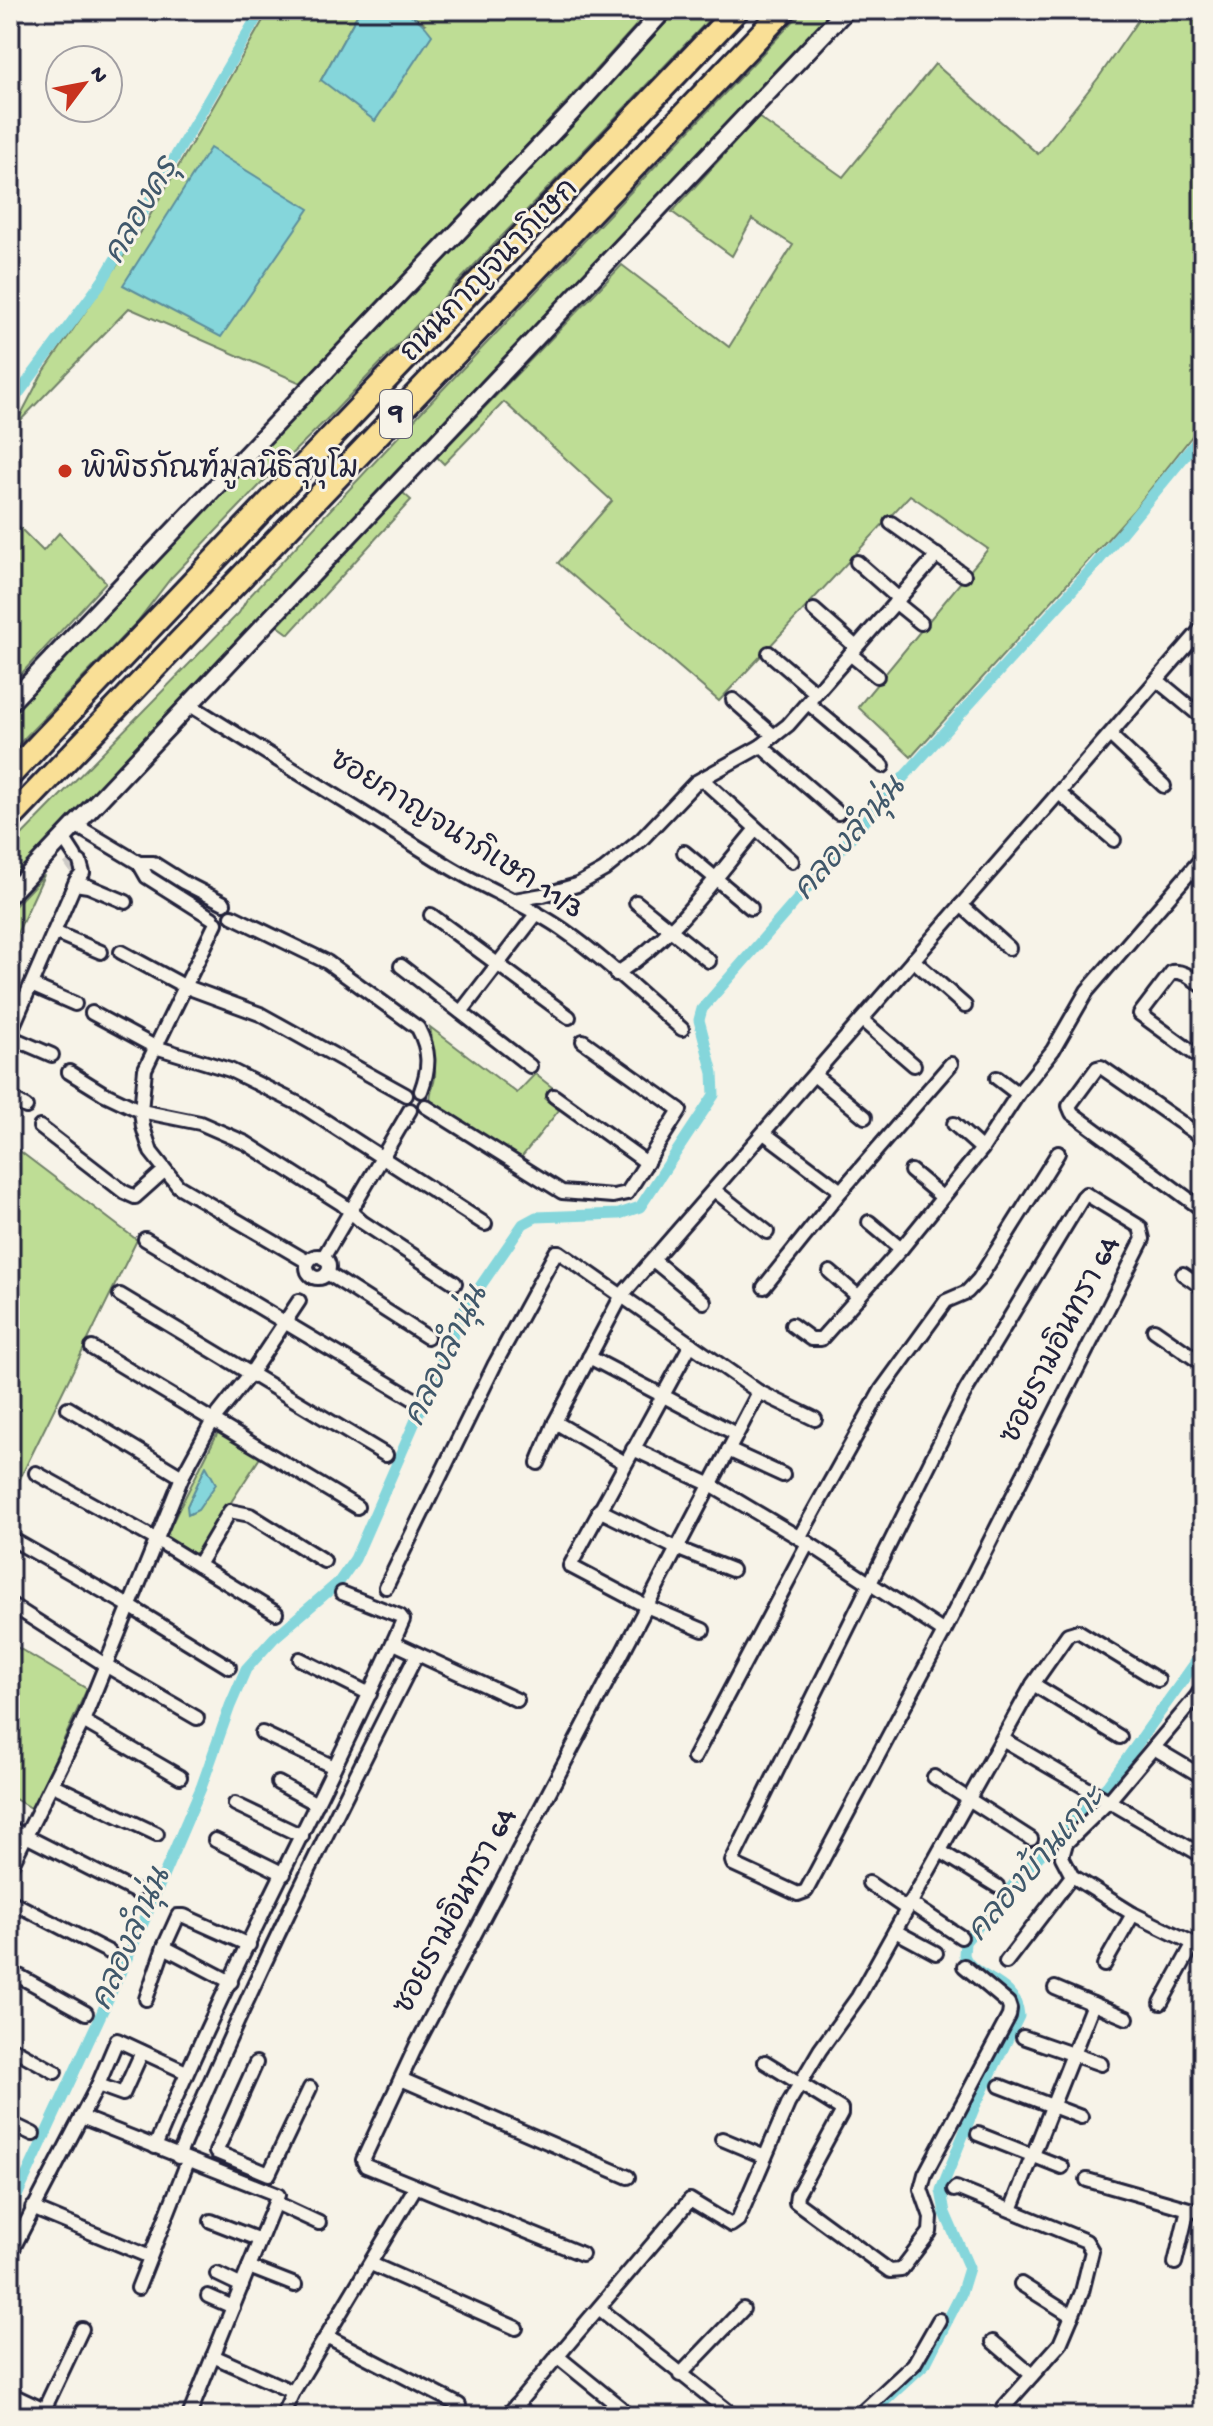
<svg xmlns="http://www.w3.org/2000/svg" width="1213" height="2426" viewBox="0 0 1213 2426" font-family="'Gochi Hand','Playpen Sans Thai',sans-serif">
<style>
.green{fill:#bedd95;stroke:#708068;stroke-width:2}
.water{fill:#85d6db;stroke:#5d8e9b;stroke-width:2}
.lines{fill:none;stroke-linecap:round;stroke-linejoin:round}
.canal{stroke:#85d6db;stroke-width:11}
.minor-tunnel{stroke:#ccc9c5;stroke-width:12;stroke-dasharray:12 6;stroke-linecap:butt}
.minor-casing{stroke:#22223b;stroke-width:18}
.secondary-casing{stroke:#22223b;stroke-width:22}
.motorway-casing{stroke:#22223b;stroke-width:28}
.minor{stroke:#f7f3e8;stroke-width:12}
.secondary{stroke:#f7f3e8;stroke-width:16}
.motorway{stroke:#f9df96;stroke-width:22}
.poi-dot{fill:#c8321e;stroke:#f7f3e8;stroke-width:3}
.labels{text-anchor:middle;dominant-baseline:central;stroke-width:6;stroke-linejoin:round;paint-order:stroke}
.shield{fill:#f7f3e8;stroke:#62616f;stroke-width:2}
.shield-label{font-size:28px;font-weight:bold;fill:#22223b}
.street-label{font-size:30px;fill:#22223b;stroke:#f7f3e8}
.poi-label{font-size:30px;fill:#22223b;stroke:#f7f3e8;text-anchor:start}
.water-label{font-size:32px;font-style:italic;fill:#40586b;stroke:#f7f3e8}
</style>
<rect width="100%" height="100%" fill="#f7f3e8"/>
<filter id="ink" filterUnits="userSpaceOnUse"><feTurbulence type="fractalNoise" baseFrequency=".0125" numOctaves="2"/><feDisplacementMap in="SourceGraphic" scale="16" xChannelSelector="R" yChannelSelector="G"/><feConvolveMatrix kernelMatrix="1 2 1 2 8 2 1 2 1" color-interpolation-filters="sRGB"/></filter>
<g filter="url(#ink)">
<g class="green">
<path d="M269,10H360L321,80L425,24L403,10H650L429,253L385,294L301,383L129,308L15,426L41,376L142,229Z"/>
<path d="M678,10H718L329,417L260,485L171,578L137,622L10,753V715Z"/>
<path d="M804,10H842L10,886V847L239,613L247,599L425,408Z"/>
<path d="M1145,10H1203V422L1133,511L911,757L858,707L988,549L910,495L719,701L558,563L612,501L504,402L444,464L437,457L622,265L729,347L793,245L752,219L732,256L672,212L758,117L843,177L935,64L1038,154L1099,77Z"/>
<path d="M402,492L411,500L289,634L278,626Z"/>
<path d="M10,518L43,551L59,533L106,582L10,686Z"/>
<path d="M44,875L10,949V911Z"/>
<path d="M430,1027L517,1093L535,1074L553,1088L545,1099L559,1110L520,1159L431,1103C428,1093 434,1087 435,1077C436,1060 433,1044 430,1027Z"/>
<path d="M13,1146L137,1240L10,1499V1152Z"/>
<path d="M218,1432L261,1456L196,1556L167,1541V1533Z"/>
<path d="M10,1643L87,1689L32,1809L10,1796Z"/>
</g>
<g class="water">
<path d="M360,10C392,10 412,6 432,35L375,121L321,80Z"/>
<path d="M210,148L309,209L221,337L123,285Z"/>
<path d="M206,1466L216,1484L198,1510L188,1515L187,1506Z"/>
</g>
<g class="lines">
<g class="canal">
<path d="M10,405L103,280L261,10"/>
<path d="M10,2211L141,1928L201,1788L230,1706L246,1669L274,1638L339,1582L355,1559L464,1310L523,1224L536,1217L619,1214L640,1207L714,1095L713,1073L699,1020L702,1009L901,780L1095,565L1203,434"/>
<path d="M869,2416L926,2363L961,2294L969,2268L945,2213L941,2190L975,2106L1019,2016C1016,1978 972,1980 964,1955C964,1954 965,1943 965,1942L1024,1872L1108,1785L1203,1652"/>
</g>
<path class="minor-tunnel" d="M69,860L75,869"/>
<g class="minor-casing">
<g id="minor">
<path d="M891,523L964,575"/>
<path d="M857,562L899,599"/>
<path d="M895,602L921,623"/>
<path d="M814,610L856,647"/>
<path d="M769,653L816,693"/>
<path d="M850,654L877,676"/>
<path d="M1157,680L1203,718"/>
<path d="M733,700L774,736"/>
<path d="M808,703L883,766"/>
<path d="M190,705L448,866C486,889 526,904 562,929C604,958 643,996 682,1029"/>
<path d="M1110,735L1164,786"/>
<path d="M761,746L838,813"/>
<path d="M702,779L792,861"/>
<path d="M1059,793L1114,840"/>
<path d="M77,826L139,863L147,877L212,918"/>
<path d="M64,839L75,856"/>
<path d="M684,852L751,908"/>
<path d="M139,863H153L183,882L224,903"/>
<path d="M75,884L88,886L126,902"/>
<path d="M514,900L543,895L577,885L604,870L641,840L696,782L761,746L788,725L937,555"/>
<path d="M636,902L709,961"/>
<path d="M961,905L1009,948"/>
<path d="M431,915L569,1017"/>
<path d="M232,916L327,962L418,1028C430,1051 430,1067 421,1091"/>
<path d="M216,923L145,1069L141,1111L143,1127L151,1152L178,1186L308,1262"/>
<path d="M54,932L101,952"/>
<path d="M121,952L184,986L260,1014L406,1095"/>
<path d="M913,960L965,1006"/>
<path d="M401,966L530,1066"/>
<path d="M616,974C674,938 713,880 756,829"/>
<path d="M31,985L75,1004"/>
<path d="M1203,986C1194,980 1184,970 1172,972L1140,1014L1203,1060"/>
<path d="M461,1012L537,913"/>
<path d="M92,1013L155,1047L230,1070L299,1104L485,1224"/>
<path d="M862,1020L914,1065"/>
<path d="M10,1033L76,881L83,873L80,862"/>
<path d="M10,1037L52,1055"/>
<path d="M69,1072L103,1093L141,1111L200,1123L246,1143L342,1204L362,1222L455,1283"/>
<path d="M814,1075L865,1117"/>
<path d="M997,1078L1018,1094"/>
<path d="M554,1096L647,1163"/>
<path d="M10,1098L26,1107"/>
<path d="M425,1106L562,1192L613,1196L627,1193L680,1110L583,1041"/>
<path d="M954,1124L982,1149"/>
<path d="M40,1127L124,1192L135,1197L164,1171"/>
<path d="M764,1133L841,1191"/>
<path d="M1203,1138L1101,1067L1097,1068L1069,1106L1072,1113L1203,1210"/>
<path d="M911,1171L942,1197"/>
<path d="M714,1190L767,1232"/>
<path d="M1086,1194L1140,1227L1143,1239L944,1632L806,1891L798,1894L733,1864L732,1861L966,1390L1083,1197Z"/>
<path d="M869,1222L901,1249"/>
<path d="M145,1239L412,1398"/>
<circle cx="318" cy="1267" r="11"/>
<path d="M323,1258L410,1110"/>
<path d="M653,1260L704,1302"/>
<path d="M830,1272L859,1297"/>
<path d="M327,1273L427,1337"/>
<path d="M1183,1274L1203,1288"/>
<path d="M764,1287L841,1191L951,1064"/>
<path d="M120,1295L386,1455"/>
<path d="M792,1325L811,1339H821L901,1249L982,1149L1018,1094L1053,1050L1087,991L1203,857"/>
<path d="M1154,1330L1203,1364"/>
<path d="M691,1344L570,1566L646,1606L703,1630"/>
<path d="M92,1348L357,1507"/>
<path d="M589,1357L736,1434"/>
<path d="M68,1408L182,1477"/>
<path d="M555,1422L625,1463"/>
<path d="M633,1449L709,1484L808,1543L944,1632"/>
<path d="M728,1450L783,1475"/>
<path d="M538,1463L555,1422L622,1295L1203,627"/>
<path d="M36,1473L157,1540L276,1613"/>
<path d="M599,1510L676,1548L732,1570"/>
<path d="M10,1538L131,1607L229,1667"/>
<path d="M799,1538L882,1389L946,1301L967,1292L979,1279L1058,1153"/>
<path d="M198,1565L230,1511L250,1515L324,1561"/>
<path d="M386,1587L495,1364L556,1252H559L759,1392L815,1419"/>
<path d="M10,1604L107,1666L197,1718"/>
<path d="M394,1643L517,1700"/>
<path d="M300,1659L370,1694"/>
<path d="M1033,1684L1120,1737"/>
<path d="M1203,1686L1197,1696L1108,1802L1066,1843L1062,1857L1072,1876L1133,1914L1203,1948"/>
<path d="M83,1721L180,1777"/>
<path d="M262,1733L334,1767"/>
<path d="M1004,1740L1203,1856"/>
<path d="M1154,1748L1203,1777"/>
<path d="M694,1758L808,1543"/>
<path d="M934,1777L1031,1839"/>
<path d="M278,1783L317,1804"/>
<path d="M53,1785L157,1834"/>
<path d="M235,1804L302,1836"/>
<path d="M10,1828L134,1891"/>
<path d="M215,1840L284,1874"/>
<path d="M940,1851L997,1886"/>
<path d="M10,1868L83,1721L182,1477L212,1422L251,1373L299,1301"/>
<path d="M869,1883L907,1909"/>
<path d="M10,1901L109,1952"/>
<path d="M910,1903L961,1937"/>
<path d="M895,1931L936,1953"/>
<path d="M164,1947L231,1982"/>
<path d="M1006,1962L1072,1876"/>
<path d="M1104,1965L1133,1914"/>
<path d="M10,1971L86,2013"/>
<path d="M1055,1988L1127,2018"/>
<path d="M146,1999L164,1947L178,1916H184L249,1945"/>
<path d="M1161,2003L1194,1943"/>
<path d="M1023,2037L1101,2064"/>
<path d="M10,2047L55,2072"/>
<path d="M765,2062L841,2109V2114L797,2195L796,2202L890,2271L901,2270L930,2232L931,2217L921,2189L925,2174L1009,2016L1010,2009L1008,2003L964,1966"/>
<path d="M256,2063L216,2152L269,2174L310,2088"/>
<path d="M401,2079L628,2177"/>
<path d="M98,2085L123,2094L142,2052"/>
<path d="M1000,2086L1081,2117"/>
<path d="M81,2117L278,2195L189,2416"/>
<path d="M10,2123L33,2134"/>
<path d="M978,2134L1062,2167"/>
<path d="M722,2139L765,2157"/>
<path d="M155,2147C229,1968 325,1798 403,1620L400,1616L342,1593"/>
<path d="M178,2157C250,1985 333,1820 417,1654"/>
<path d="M1087,2180L1203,2213"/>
<path d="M954,2190L956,2188L1086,2241L1092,2251L1082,2292L1060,2344L1004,2407L1002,2416"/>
<path d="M276,2203L319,2223"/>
<path d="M32,2208L150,2257"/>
<path d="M1011,2210L1093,2004"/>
<path d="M211,2221L260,2240"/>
<path d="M10,2254L98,2085L117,2040L186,2072"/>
<path d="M582,2254L366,2166L363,2160L416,2046L759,1392"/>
<path d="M1175,2263L1188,2209"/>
<path d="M371,2264L516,2328"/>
<path d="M249,2267L295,2285"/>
<path d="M217,2274L242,2286"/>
<path d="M1021,2284L1072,2316"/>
<path d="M138,2288L188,2161"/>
<path d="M208,2296L233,2307"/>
<path d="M600,2309L734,2416"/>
<path d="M328,2337L459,2405"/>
<path d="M993,2342L1032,2375"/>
<path d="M213,2356L293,2392"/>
<path d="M557,2356L621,2408"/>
<path d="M680,2375L743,2309"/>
<path d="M10,2394L44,2410"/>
<path d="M516,2405L530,2416"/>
<path d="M41,2416L82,2329"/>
<path d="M282,2416L293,2392L415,2188"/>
<path d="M507,2416L690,2200L731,2225L738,2220L788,2104L820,2050L858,1997L1033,1684L1068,1634L1078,1631L1158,1680"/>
<path d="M858,2416L914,2364L939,2320"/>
</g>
</g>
<g class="secondary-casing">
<g id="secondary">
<path d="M10,703L572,112L664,10"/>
<path d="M10,894L846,10"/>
</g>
</g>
<g class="motorway-casing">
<g id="motorway">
<path d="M10,775L737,10"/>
<path d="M10,819L784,10"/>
</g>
</g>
<use href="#minor" class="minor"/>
<use href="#secondary" class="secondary"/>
<use href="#motorway" class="motorway"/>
</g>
</g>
<circle class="poi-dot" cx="65" cy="471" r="8"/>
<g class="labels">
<rect class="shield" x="380" y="390" width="32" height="48" rx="6"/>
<g class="shield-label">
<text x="396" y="414">9</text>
</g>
<g class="street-label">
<text transform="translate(491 272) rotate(-46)">ถนนกาญจนาภิเษก</text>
<text transform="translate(455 836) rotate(32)">ซอยกาญจนาภิเษก 11/3</text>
<text transform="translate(1062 1341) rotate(-63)">ซอยรามอินทรา 64</text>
<text transform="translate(457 1912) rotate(-62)">ซอยรามอินทรา 64</text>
</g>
<g class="poi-label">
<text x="81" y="471">พิพิธภัณฑ์มูลนิธิสุขุโม</text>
</g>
<g class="water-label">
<text transform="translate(143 212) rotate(-60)">คลองครุ</text>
<text transform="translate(851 840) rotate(-49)">คลองลำนุ่น</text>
<text transform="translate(448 1357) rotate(-64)">คลองลำนุ่น</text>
<text transform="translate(1038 1866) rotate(-49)">คลองบ้านเกาะ</text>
<text transform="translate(133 1940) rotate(-66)">คลองลำนุ่น</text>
</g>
</g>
<rect width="1213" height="2426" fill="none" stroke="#f7f3e8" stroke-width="40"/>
<rect x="20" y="20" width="1173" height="2386" fill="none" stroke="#22223b" stroke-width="3" filter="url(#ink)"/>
<g transform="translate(84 84) rotate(58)"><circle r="38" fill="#f7f3e8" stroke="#a29fa3" stroke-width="2"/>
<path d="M0-6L14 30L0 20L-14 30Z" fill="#c8321e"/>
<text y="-12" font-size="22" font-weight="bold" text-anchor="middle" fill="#22223b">N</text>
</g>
</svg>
